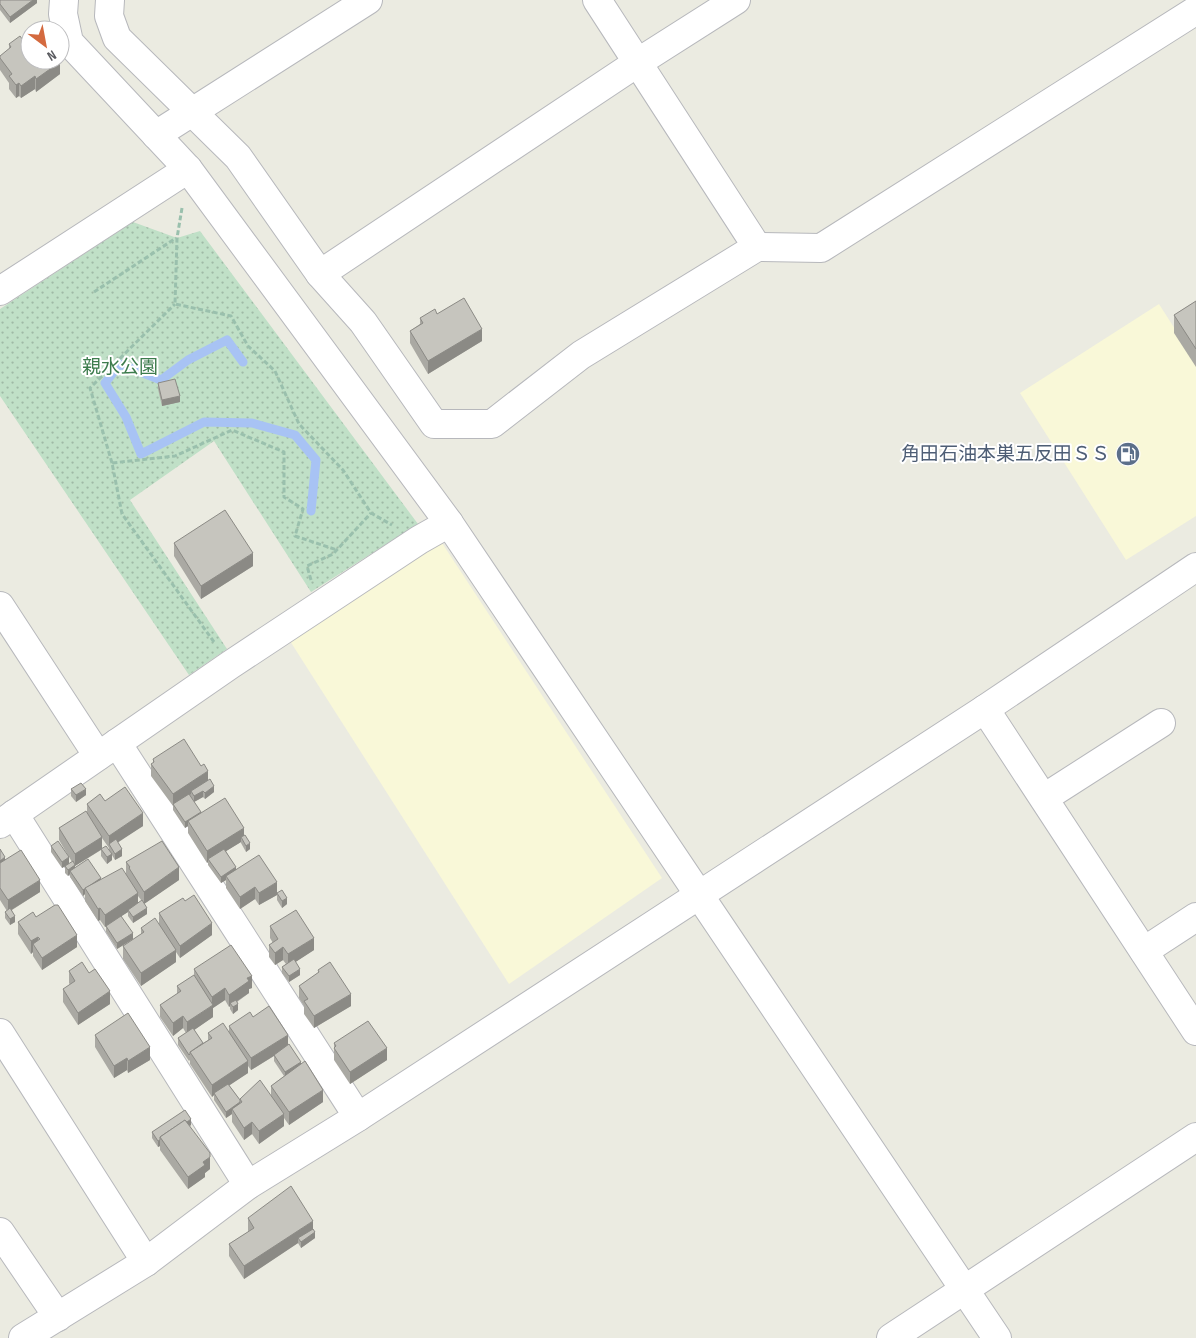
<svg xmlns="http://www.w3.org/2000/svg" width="1196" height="1338" viewBox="0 0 1196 1338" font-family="'Sofia Sans Condensed','Noto Sans JP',sans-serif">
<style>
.commercial{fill:#f9f8d8}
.park{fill:url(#park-dots)}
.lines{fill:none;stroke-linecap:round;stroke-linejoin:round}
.stream{stroke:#a8c3f4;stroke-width:9}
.minor-casing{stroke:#b7b8bc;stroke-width:30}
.path{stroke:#9ac0ad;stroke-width:3;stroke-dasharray:5 2.5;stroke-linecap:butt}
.minor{stroke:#fff;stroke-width:28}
.wall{fill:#aaa9a3;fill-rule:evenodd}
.shaded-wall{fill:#8b8a85}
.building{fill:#c6c5be;stroke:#8b8a85}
.labels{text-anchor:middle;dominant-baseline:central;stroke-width:4;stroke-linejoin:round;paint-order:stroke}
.park-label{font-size:19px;fill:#3d7c4d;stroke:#fff}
.service-label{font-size:19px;fill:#4e5e75;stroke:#fff;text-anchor:end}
</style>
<defs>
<pattern id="park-dots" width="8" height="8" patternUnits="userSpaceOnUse" patternTransform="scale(1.25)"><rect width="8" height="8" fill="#c0e0c7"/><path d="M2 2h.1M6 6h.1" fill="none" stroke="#9fb9a5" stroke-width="1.8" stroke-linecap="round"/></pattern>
</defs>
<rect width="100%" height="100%" fill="#ebebe1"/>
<g class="commercial">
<path d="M1159,304L1196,362V516L1126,560L1020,393Z"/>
<path d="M440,540L662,878L509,984L290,641Z"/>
</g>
<path class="park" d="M133,222L177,238L200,231L418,524L311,592L214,441L130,500L227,649L189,675L0,396V309Z"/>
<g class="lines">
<path class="stream" d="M243,362L227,340L188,360L161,380L120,364L105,383L126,417L141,454L204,422L252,423L295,435L316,460L311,511"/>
<g class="minor-casing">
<g id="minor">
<path d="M64,0L63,14L69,42L188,169L449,523L997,1338"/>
<path d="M110,0L109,16L117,38L238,157L320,274L637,63L736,0"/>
<path d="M597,0L757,247"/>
<path d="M156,135L368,0"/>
<path d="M320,274L363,322L434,424H492L581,355L757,247L821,248L1195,11"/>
<path d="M0,291L188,169"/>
<path d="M0,606L98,756"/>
<path d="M985,709L1196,1031"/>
<path d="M117,743L358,1117"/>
<path d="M1044,798L1161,723"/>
<path d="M14,814L248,1185"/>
<path d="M0,824L230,665L419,540L449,523"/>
<path d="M1144,951L1196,917"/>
<path d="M0,1033L146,1262"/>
<path d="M0,1232L58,1317"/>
<path d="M23,1338L146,1262L248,1185L358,1117L985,709L1196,567"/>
<path d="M891,1338L1196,1137"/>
</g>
</g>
<g class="path">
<path d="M182,208L177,238L175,304L231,316L248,346L275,371L299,424L343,470L371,513L392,525"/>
<path d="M94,292L176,238"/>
<path d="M112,463L90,388L175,304"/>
<path d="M311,580L307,566L333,554L371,513"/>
<path d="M214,642L122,514L112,463L175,456L232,430L284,452V497L303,509L295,536L337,550"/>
</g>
<use href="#minor" class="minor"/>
</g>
<g class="wall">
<path d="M0,0H37V3L10,23L0,10Z"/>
<path d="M25,43L60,74L36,92L35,89L21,98L19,96L16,98L9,89V83L0,70V56L9,49V44Z"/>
<path d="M1196,301V367L1174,333V315Z"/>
<path d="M437,314L482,341L428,374L410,343V331L420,324V318Z"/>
<path d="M158,383L180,402L162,406L158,389Z"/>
<path d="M174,543L253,566L201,599L174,556Z"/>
<path d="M153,759L208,780L214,792L205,799L203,797L194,802L201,814L244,835L250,849L246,852L241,843V842L226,851L236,869L277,893L287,904L282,908L277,900V895L259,905L255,899L240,909L226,888V880L221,883L208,865V862L207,863L188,833V826L185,828L173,810V806L151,776V764L153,763Z"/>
<path d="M71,789L86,795L76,802L71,796Z"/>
<path d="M105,801L143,826L117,842L122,856L115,860L112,855V860L107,864L101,856V850L75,866V865V868L101,880L126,874V862L179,880L144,904L147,914L133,923L128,916V912L121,916L133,939L117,949L106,932V926L105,927L100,920L98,921L85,901V894L83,896L70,877V874L68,876L65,873V866L69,864L62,868L51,852V846L69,864L72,862L59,840V828L87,813V804ZM102,838L109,848V849H102ZM138,896L142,901L138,903Z"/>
<path d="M0,849L5,860L40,892L12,910L15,922L10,925L5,918V912L7,911L0,900Z"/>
<path d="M185,901L212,935L180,958L176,952V962L141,986L123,959V946L141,934V928L159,923V913Z"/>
<path d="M36,917L77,947L42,970L33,956V952L31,954L18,934V922Z"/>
<path d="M270,926L314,950L295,962L300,975L289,982L282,973V967L286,964L283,960L275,965L269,957V945L273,943L270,938Z"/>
<path d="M194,969L252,988L249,989V993L237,1002L238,1010L233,1014L230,1009V1006L229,1007L225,1000L213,1008V1017L194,1030L203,1043L208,1040V1033L229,1032V1026L253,1017L288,1045L301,1064L323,1102L289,1125L284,1118V1126L259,1144L252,1134L244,1140L232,1122V1114L226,1118L214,1100V1095L212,1097L190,1064V1060L189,1061L178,1045V1038L186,1033L183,1028L173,1036L160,1017V1005L177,994V986L194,976ZM274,1056V1061L284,1076L271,1086V1096L240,1099V1100L229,1085L248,1073V1066L251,1070Z"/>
<path d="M318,970L351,1006L314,1028L304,1014V1006L299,998V986L318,973Z"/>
<path d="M69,971L110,1004L78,1025L63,1002V989L70,985L69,983Z"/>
<path d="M95,1035L150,1060L128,1073L127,1070L114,1078L95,1047Z"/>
<path d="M334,1043L387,1060L350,1084L334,1060Z"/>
<path d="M191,1125L190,1126L210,1169L205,1173V1177L188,1189L160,1150V1146L158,1147L152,1138V1132Z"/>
<path d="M248,1218L313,1230L315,1238L301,1248L298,1243L244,1279L229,1256V1244L248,1232Z"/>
</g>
<g class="shaded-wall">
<path d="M33,0H37V3L10,23V17Z"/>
<path d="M60,62V74L36,92V79Z"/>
<path d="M35,76V89L21,98V86Z"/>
<path d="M19,83V96L16,98V85Z"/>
<path d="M482,329V341L428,374V361Z"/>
<path d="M180,396V402L162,406V400Z"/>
<path d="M253,553V566L201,599V586Z"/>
<path d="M208,771V783L191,791V794L174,805L173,804V806V794Z"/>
<path d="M214,786V792L205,799V793Z"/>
<path d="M86,789V795L76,802V795Z"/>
<path d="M203,791V797L194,802V796Z"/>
<path d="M201,812V818L188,821V826L185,828V822Z"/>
<path d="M143,813V826L111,847L109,844V836Z"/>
<path d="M244,828V840L241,837V842L210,861L208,859V862L207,863V851Z"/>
<path d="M102,837V849L75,866V854Z"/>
<path d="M250,843V849L246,852V846Z"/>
<path d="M122,849V856L115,860V854Z"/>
<path d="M112,854V860L107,864V857Z"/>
<path d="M5,857V863L0,867V861Z"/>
<path d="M69,857V864L62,868V862Z"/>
<path d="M75,865V871H70V874L68,876V870Z"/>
<path d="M179,867V880L144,904V892Z"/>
<path d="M236,867V873L226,876V880L221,883V877Z"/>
<path d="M101,878V884L85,888V894L83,896V890Z"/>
<path d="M40,880V892L8,912V900Z"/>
<path d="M277,882V895L259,905V893Z"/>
<path d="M255,887V899L240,909V897Z"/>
<path d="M138,893V906L128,910V912L105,927V915Z"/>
<path d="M287,898V904L282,908V901Z"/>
<path d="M100,908V920L98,921V909Z"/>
<path d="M147,908V914L133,923V917Z"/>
<path d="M15,916V922L10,925V919Z"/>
<path d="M212,923V935L180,958V946Z"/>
<path d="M133,933V939L117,949V943Z"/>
<path d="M77,935V947L42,970V958Z"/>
<path d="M38,937V949L33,944V952L31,954V941Z"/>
<path d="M314,938V950L288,967V954Z"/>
<path d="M283,947V960L275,965V953Z"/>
<path d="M176,950V962L141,986V973Z"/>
<path d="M300,969V975L289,982V976Z"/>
<path d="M252,976V988L249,989V993L231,1005L230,1003V1006L229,1007V995L247,978Z"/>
<path d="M225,988V1000L213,1008V1017L187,1035V1022L212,1006V997Z"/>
<path d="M110,991V1004L78,1025V1013Z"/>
<path d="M351,994V1006L314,1028V1016Z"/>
<path d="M238,1004V1010L233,1014V1007Z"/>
<path d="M183,1016V1028L173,1036V1023Z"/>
<path d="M288,1035V1047L251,1070V1058Z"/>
<path d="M150,1047V1060L128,1073V1061Z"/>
<path d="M387,1048V1060L350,1084V1072Z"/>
<path d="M127,1058V1070L114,1078V1066Z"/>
<path d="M248,1061V1073L215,1095L214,1093V1095L212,1097V1085Z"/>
<path d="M301,1062V1068L285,1078V1072Z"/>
<path d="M323,1090V1102L289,1125V1112Z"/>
<path d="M240,1102V1109H232V1114L226,1118V1112Z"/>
<path d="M284,1114V1126L259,1144V1131Z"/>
<path d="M191,1119V1125L164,1143L161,1139Z"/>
<path d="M252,1122V1134L244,1140V1128Z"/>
<path d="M160,1140V1146L158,1147V1141Z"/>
<path d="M210,1157V1169L205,1173V1177L188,1189V1177L203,1162Z"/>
<path d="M313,1221V1233L298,1238V1243L244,1279V1266Z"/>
<path d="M315,1232V1238L301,1248V1242Z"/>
</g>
<g class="building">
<path d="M0,0H33L10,17L0,4Z"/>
<path d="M20,36L25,43L30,38V60H59L60,62L36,79L35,76L21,86L19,83L16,85L9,76L12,74L0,58V56L11,47L9,44Z"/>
<path d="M464,298L482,329L428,361L410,331L423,323L420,318L435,309L437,314Z"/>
<path d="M1196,301V349L1174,315Z"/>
<path d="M175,379L180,396L162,400L158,383Z"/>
<path d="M225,510L253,553L201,586L174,543Z"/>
<path d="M184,739L201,766L204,764L208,771L173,794L151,764L154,762L153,759Z"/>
<path d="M210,779L214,786L205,793L203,791L194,796L191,791Z"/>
<path d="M81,783L86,789L76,795L71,789Z"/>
<path d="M125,787L143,813L109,836L87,804L100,794L105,801Z"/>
<path d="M189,794L201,812L185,822L173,804Z"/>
<path d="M225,798L244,828L207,851L188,821Z"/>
<path d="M86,811L102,837L75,854L59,828Z"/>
<path d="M245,835L250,843L246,846L241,837Z"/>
<path d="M116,839L122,849L115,854L109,844Z"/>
<path d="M58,841L69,857L62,862L51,846Z"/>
<path d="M162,841L179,867L144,892L129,868L130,867L126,862Z"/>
<path d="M106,846L112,854L107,857L101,849Z"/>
<path d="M0,849L5,857L0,861Z"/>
<path d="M224,849L236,867L221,877L208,859Z"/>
<path d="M21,850L40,880L8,900L0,888V863Z"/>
<path d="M259,855L277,882L259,893L255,887L240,897L226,876Z"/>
<path d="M88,859L101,878L83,890L70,871Z"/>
<path d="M73,861L75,865L68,870L65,866Z"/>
<path d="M122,868L138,893L105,915L100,908L98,909L85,888Z"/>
<path d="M282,890L287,898L282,901L277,893Z"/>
<path d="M194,895L212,923L180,946L159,913L183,898L185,901Z"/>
<path d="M142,900L147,908L133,917L128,910Z"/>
<path d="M55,905H58L77,935L42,958L33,944L40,939L38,937L31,941L18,922L33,912L36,917Z"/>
<path d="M10,908L15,916L10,919L5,912Z"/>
<path d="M296,910L314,938L288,954L283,947L275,953L269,945L278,939L270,926Z"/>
<path d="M121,916L133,933L117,943L106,926Z"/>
<path d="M155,918L176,950L141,973L123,946L144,932L141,928Z"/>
<path d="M231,945L252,976L247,978L249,981L229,995L225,988L212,997L194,969Z"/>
<path d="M294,959L300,969L289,976L282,967Z"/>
<path d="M82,962L89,973L95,969L110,991L78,1013L63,989L75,981L69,971Z"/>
<path d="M330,962L351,994L314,1016L304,1001L308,999L299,986L319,972L318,970Z"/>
<path d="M194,975L213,1005L187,1022L183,1016L173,1023L160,1005L181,991L177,986Z"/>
<path d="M236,1000L238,1004L233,1007L230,1003Z"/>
<path d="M269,1006L288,1035L251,1058L229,1026L250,1012L253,1017Z"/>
<path d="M128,1013L150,1047L128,1061L127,1058L114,1066L95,1035Z"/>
<path d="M368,1021L387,1048L350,1072L334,1048L336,1046L334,1043Z"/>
<path d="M223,1023L248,1061L212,1085L190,1052L212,1038L208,1033Z"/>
<path d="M193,1028L203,1043L190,1052V1054L189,1055L178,1038Z"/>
<path d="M289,1044L301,1062L285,1072L274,1055Z"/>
<path d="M305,1061L323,1090L289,1112L271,1086Z"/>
<path d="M260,1080L284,1114L259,1131L252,1122L244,1128L232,1109L242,1102L240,1099Z"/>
<path d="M228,1084L240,1100V1102L226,1112L214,1093Z"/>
<path d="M185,1110L191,1119L187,1122L185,1120L160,1137V1140L158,1141L152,1132Z"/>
<path d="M185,1120L210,1153V1157L203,1162L205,1165L188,1177L160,1137Z"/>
<path d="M291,1186L313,1221L244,1266L229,1244L254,1228L248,1218Z"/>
<path d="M313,1229L315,1232L301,1242L298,1238Z"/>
</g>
<defs>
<g id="fuel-disc" transform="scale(1.25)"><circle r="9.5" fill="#5c6f8a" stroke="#fff"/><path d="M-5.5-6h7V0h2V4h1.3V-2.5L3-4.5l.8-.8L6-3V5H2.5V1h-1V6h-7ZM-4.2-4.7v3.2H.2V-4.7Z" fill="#fff"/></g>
</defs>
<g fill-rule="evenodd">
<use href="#fuel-disc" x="1128" y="454"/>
</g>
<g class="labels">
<g class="park-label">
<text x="120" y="367">親水公園</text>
</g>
<g class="service-label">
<text x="1110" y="454">角田石油本巣五反田ＳＳ</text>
</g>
</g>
<g transform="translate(45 45) rotate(148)"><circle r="24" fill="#ffffff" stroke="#bdbdbf"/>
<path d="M0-4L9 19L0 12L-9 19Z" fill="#d46a3f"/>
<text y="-8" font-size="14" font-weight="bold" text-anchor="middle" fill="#5a5b60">N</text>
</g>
</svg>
